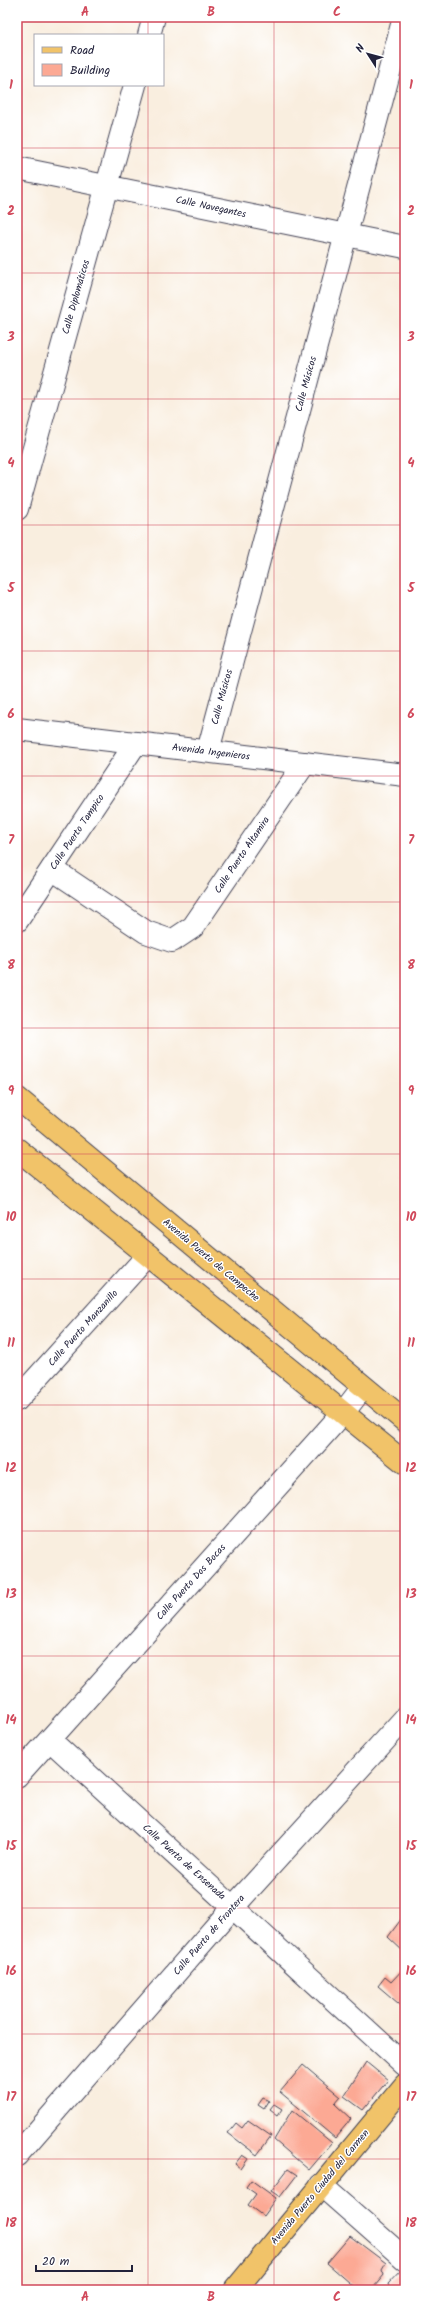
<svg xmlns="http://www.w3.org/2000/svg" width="422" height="2307" viewBox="0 0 422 2307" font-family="Kalam,sans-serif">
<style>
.building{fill:#fca994}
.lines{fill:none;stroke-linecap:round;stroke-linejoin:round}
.minor-casing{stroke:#424154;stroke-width:24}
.major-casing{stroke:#424154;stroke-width:24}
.minor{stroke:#fff;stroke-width:22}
.major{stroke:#f1c369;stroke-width:22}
.grid{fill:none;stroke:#d1495b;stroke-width:1;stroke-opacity:0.55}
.labels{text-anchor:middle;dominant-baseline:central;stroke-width:3;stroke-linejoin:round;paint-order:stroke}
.street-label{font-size:10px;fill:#22223b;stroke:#fff}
.neatline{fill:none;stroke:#d1495b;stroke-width:1.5}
.grid-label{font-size:13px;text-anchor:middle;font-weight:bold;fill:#d1495b}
</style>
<rect width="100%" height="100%" fill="#fff"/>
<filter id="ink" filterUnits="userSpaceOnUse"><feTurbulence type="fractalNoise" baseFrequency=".025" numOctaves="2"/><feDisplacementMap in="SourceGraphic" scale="8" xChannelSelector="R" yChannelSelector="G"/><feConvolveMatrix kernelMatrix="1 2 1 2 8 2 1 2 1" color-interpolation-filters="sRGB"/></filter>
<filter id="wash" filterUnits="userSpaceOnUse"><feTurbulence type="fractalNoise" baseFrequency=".012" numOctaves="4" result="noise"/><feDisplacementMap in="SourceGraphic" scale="16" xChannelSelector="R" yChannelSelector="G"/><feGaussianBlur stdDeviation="0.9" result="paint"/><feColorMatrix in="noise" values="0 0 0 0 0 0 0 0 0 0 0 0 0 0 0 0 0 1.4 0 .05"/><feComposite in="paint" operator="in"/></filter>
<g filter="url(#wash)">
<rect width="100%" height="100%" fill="#f9eedf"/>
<g id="blocks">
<g class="building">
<path d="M405,1914V1953L388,1937Z"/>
<path d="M405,1967V2009L378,1986L385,1977L391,1982Z"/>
<path d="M366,2062L388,2080L363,2110L344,2096Z"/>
<path d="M303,2065L341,2097L335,2104L351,2119L335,2138L280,2092Z"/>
<path d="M263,2098L269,2101L264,2109L258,2105Z"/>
<path d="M274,2104L282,2109L278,2115L270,2109Z"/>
<path d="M292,2110L332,2143L309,2170L274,2140Z"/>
<path d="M248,2120L271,2136L257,2155L228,2133L236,2123L242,2128Z"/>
<path d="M242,2155L248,2159L241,2169L235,2164Z"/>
<path d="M288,2169L297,2175L280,2197L271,2191Z"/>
<path d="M251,2180L276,2198L263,2216L248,2205L256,2194L246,2187Z"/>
<path d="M350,2236L386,2263L382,2270L384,2275L374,2287L376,2290H358L327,2263Z"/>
<path d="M403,2268L405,2270V2290H387L389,2287L388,2284Z"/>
</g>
</g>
</g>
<g filter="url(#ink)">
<use href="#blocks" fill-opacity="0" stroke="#424154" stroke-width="1"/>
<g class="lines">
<g class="minor-casing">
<g id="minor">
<path d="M149,35L154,17"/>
<path d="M17,168L405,247"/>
<path d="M17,509L135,85"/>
<path d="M17,729L405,775"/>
<path d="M208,751L404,17"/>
<path d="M52,869L146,932L172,941L193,927L305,763"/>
<path d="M17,921L136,743"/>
<path d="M17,1400L148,1255"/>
<path d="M50,1740L405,2065"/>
<path d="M17,1776L343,1413L363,1387"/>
<path d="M17,2155L233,1907L405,1718"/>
<path d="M321,2185L405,2259"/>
</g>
</g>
<g class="major-casing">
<g id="major">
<path d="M17,1098L405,1421"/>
<path d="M17,1149L405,1463"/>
<path d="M235,2290L405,2085"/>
</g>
</g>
<use href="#minor" class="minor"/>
<use href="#major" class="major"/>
</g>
</g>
<path class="grid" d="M148,17V35M274,17V2290M148,85V2290M17,148H405M17,273H405M17,399H405M17,525H405M17,651H405M17,776H405M17,902H405M17,1028H405M17,1154H405M17,1279H405M17,1405H405M17,1531H405M17,1656H405M17,1782H405M17,1908H405M17,2034H405M17,2159H405"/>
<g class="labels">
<g class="street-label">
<text transform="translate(211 207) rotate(12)">Calle Navegantes</text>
<text transform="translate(76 297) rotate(-74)">Calle Diplomáticos</text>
<text transform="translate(306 384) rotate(-75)">Calle Músicos</text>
<text transform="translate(222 697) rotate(-75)">Calle Músicos</text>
<text transform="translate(211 752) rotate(7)">Avenida Ingenieros</text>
<text transform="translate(77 832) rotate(-56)">Calle Puerto Tampico</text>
<text transform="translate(242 855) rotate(-56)">Calle Puerto Altamira</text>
<text transform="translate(211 1260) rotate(40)">Avenida Puerto de Campeche</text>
<text transform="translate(83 1328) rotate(-48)">Calle Puerto Manzanillo</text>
<text transform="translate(191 1582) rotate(-48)">Calle Puerto Dos Bocas</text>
<text transform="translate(184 1862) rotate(42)">Calle Puerto de Ensenada</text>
<text transform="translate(209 1935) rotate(-49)">Calle Puerto de Frontera</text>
<text transform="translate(320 2187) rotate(-50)">Avenida Puerto Ciudad del Carmen</text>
</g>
</g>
<rect width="422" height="2307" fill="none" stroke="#fff" stroke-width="44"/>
<rect x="34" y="34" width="130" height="52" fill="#ffffff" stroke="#a7a7b1"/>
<rect x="42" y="47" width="20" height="6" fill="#f1c369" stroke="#a7a7b1"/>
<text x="70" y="54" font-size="12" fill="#22223b">Road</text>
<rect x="42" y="64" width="20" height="12" fill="#fca994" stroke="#a7a7b1"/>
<text x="70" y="74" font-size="12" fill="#22223b">Building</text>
<g transform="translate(368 54) rotate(306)" stroke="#ffffff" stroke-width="3" paint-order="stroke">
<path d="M0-3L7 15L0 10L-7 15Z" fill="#22223b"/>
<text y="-6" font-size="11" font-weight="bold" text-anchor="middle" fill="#22223b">N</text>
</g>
<path d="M36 2265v6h96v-6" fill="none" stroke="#22223b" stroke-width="2"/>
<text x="42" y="2265" font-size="12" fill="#22223b" stroke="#ffffff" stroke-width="3" paint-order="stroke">20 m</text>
<rect x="22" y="22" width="378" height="2263" class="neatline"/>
<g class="grid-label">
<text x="85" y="16">A</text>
<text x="211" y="16">B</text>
<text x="337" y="16">C</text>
<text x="11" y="89">1</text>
<text x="411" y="89">1</text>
<text x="11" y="215">2</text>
<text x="411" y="215">2</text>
<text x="11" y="341">3</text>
<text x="411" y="341">3</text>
<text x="11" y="467">4</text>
<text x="411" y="467">4</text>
<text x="11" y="592">5</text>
<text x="411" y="592">5</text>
<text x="11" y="718">6</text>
<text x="411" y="718">6</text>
<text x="11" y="844">7</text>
<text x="411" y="844">7</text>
<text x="11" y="969">8</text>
<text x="411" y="969">8</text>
<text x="11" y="1095">9</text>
<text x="411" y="1095">9</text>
<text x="11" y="1221">10</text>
<text x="411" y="1221">10</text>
<text x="11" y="1347">11</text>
<text x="411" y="1347">11</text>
<text x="11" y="1472">12</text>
<text x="411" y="1472">12</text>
<text x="11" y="1598">13</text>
<text x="411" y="1598">13</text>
<text x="11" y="1724">14</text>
<text x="411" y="1724">14</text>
<text x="11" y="1850">15</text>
<text x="411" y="1850">15</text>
<text x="11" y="1975">16</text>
<text x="411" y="1975">16</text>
<text x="11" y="2101">17</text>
<text x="411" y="2101">17</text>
<text x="11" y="2227">18</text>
<text x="411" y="2227">18</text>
<text x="85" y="2301">A</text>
<text x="211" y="2301">B</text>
<text x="337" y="2301">C</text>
</g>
</svg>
